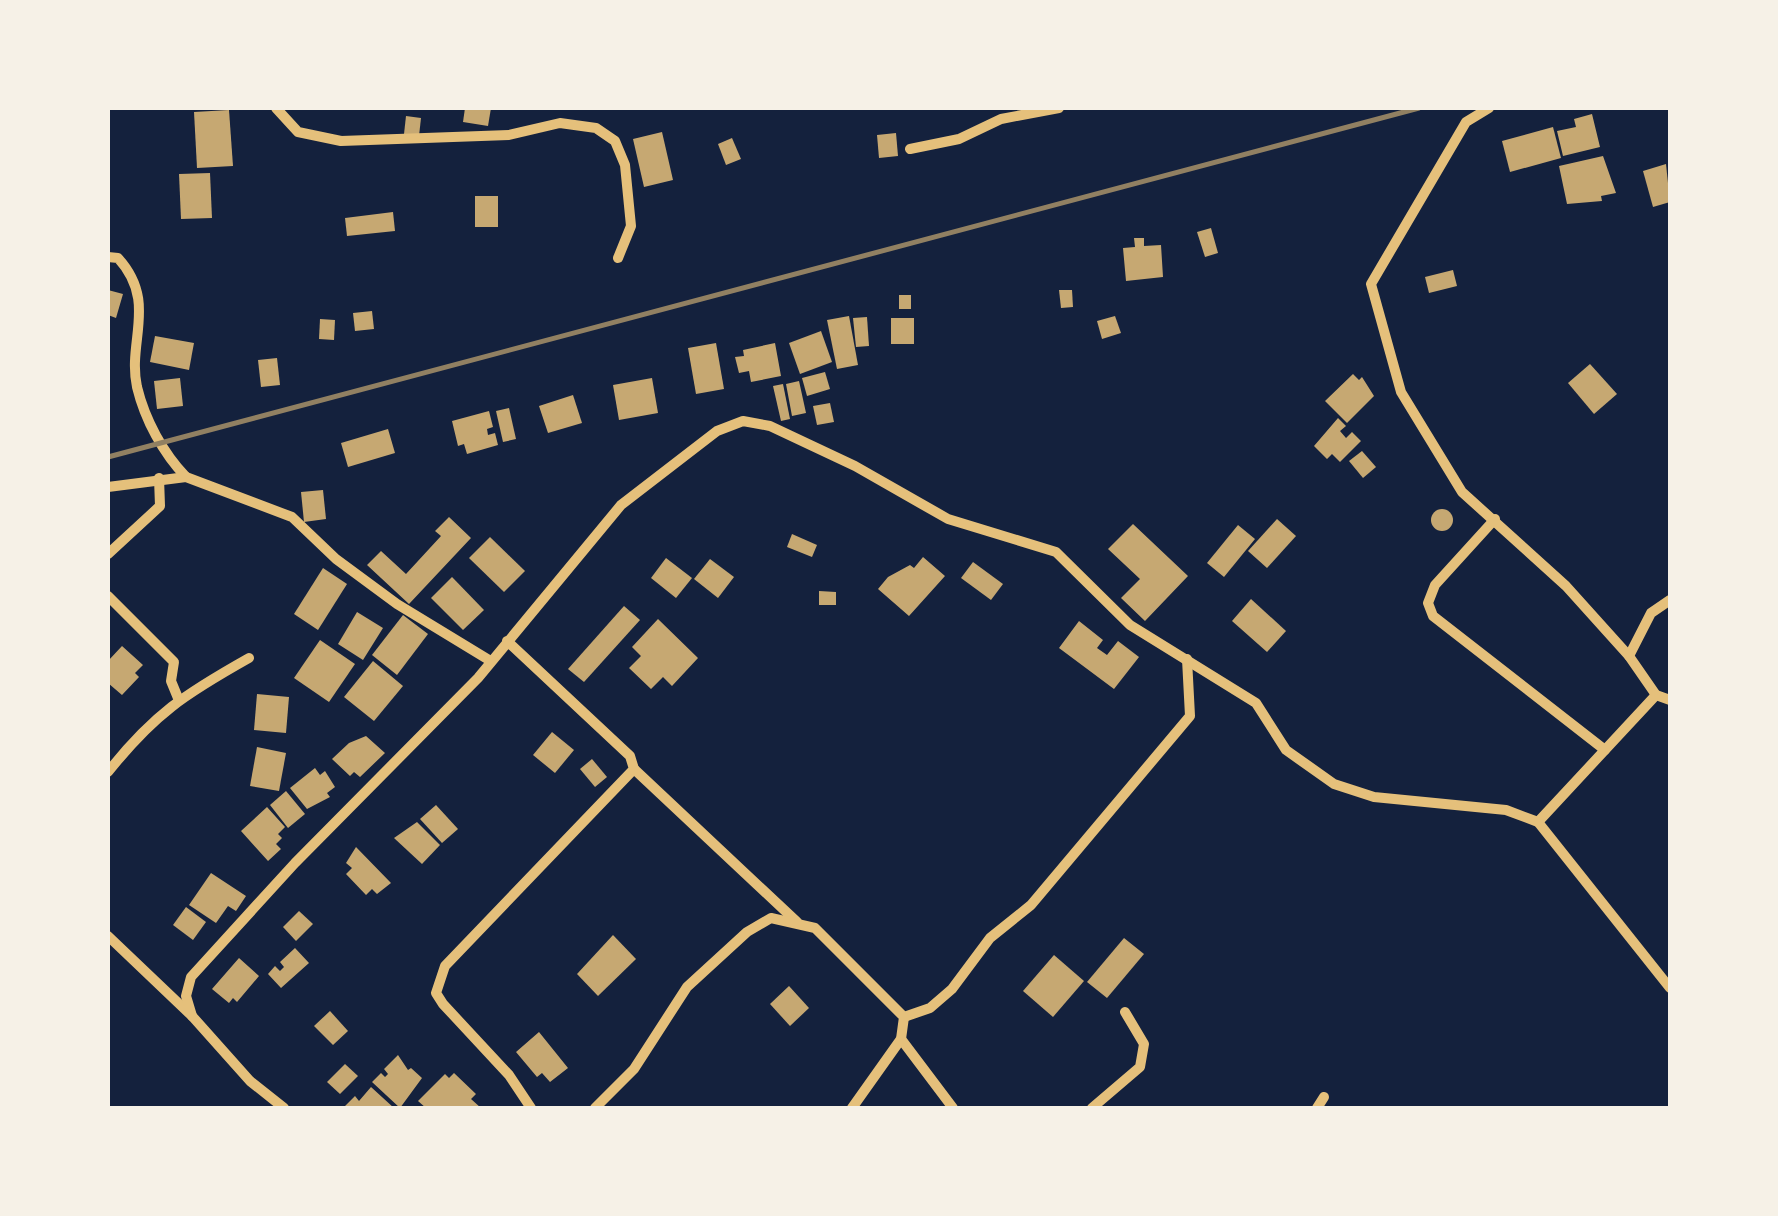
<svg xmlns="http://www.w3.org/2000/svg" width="1778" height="1216" viewBox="0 0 1778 1216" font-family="Merriweather,serif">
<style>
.building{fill:#c6a872}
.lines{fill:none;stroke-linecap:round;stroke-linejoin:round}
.minor{stroke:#e5c07b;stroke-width:10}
.rail{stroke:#918062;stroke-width:5}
</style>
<rect width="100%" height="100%" fill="#14213d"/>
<g class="building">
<path d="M465,108H491L488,126L463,122Z"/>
<path d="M229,110L233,166L197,168L194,112Z"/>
<path d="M1592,114L1600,147L1563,156L1557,131L1576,127L1574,119Z"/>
<path d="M406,116L421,118L419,136L404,134Z"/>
<path d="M1553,127L1561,158L1510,172L1502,141Z"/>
<path d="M662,132L673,180L644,187L633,139Z"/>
<path d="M896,133L898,156L879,158L877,135Z"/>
<path d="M732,138L741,159L726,165L718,144Z"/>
<path d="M1603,156L1616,193L1601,196L1602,201L1567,204L1559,166Z"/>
<path d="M1666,164L1670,202L1653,207L1643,171Z"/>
<path d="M210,173L212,218L181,219L179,174Z"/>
<rect x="475" y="196" width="23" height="31"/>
<path d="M393,212L395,231L347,236L345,218Z"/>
<path d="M1211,228L1218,253L1205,257L1197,232Z"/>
<path d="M1134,238H1144V246L1161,245L1163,277L1126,281L1123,248L1135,247Z"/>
<path d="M1453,270L1457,286L1429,293L1425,277Z"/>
<path d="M108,290L123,294L116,318L108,315Z"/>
<path d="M1059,290H1072L1073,307L1061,308Z"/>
<rect x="899" y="295" width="12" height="14"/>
<path d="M372,311L374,329L355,331L353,313Z"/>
<path d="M849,316L858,365L837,369L827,320Z"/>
<path d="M1115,316L1121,333L1102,339L1097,321Z"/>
<path d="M867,317L869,346L856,347L853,318Z"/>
<rect x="891" y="318" width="23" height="26"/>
<path d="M320,319L335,320L334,340L319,339Z"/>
<path d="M821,331L832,362L800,374L789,343Z"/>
<path d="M155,336L194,343L189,370L150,362Z"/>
<path d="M716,343L724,389L696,394L688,348Z"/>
<path d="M775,343L781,376L751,382L749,371L739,373L735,357L744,356L743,350Z"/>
<path d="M277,358L280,385L261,387L258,360Z"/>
<path d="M1590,364L1617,394L1594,414L1568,383Z"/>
<path d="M825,372L830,389L807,396L802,378Z"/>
<path d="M1353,374L1359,380L1362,377L1374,396L1347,423L1325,401Z"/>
<path d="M180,378L183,406L157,409L154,381Z"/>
<path d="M652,378L658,413L619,420L613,385Z"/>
<path d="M799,381L806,413L792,416L786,384Z"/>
<path d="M783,384L790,419L781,421L773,386Z"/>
<path d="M573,395L582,423L548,433L539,406Z"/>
<path d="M830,403L834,422L817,425L813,406Z"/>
<path d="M509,408L516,439L503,442L496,411Z"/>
<path d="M489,411L493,427L487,429L488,435L495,433L498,445L467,454L464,444L458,446L452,421Z"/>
<path d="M1338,418L1346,426L1340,431L1346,438L1352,432L1361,441L1340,462L1332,454L1327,459L1314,446Z"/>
<path d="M388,429L395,453L348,467L341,443Z"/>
<path d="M1362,451L1376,467L1363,478L1349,461Z"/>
<path d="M323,490L326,519L304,522L301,492Z"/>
<circle cx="1442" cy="520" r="11"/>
<path d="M449,517L471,538L409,604L367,565L381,551L406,574L441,536L435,531Z"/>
<path d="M1277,519L1296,536L1267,568L1248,551Z"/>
<path d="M1133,524L1188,576L1145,621L1121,598L1140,579L1108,549Z"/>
<path d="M1238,525L1255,539L1224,577L1207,563Z"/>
<path d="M792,534L817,545L812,557L787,547Z"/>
<path d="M490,537L525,571L504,592L469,558Z"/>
<path d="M923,557L945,576L909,616L878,589L888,577L910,565L914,568Z"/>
<path d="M666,558L692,578L676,598L651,578Z"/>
<path d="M710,559L734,577L718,598L694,579Z"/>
<path d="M973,562L1003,584L991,600L961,578Z"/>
<path d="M323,568L347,584L318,630L294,614Z"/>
<path d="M452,577L484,610L463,630L431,598Z"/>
<path d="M819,591L836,592V605H819Z"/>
<path d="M1251,599L1286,631L1267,652L1232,621Z"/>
<path d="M624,606L640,620L584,682L568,669Z"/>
<path d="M357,612L383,628L363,660L338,644Z"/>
<path d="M403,615L428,634L397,675L372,655Z"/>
<path d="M658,619L698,658L672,686L663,677L651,689L629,668L641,656L632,647Z"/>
<path d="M1079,621L1103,640L1097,648L1107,655L1118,641L1139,657L1114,689L1059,648Z"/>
<path d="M320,640L355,664L329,702L294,678Z"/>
<path d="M122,646L143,665L135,673L139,677L122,695L108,683V661Z"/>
<path d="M373,661L403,686L374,721L344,697Z"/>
<path d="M257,694L289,697L286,733L254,730Z"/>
<path d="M552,732L574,750L555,773L533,755Z"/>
<path d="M366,736L385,753L360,777L354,772L350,776L332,759L349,743Z"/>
<path d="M257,747L286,753L279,791L250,786Z"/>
<path d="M592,759L607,777L595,787L580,769Z"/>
<path d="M315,768L320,775L325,771L335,787L327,793L330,797L307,809L290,788Z"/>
<path d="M286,791L305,814L288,828L270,805Z"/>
<path d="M436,805L458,829L442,843L420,819Z"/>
<path d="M267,807L285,827L278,834L282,838L276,844L281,849L268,861L241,831Z"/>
<path d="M417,822L440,845L422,864L394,838Z"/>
<path d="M356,847L391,883L377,894L372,889L366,895L346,874L352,868L346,863Z"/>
<path d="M211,873L246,896L236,911L228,906L216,923L189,905Z"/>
<path d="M186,907L206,922L193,940L173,925Z"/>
<path d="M299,911L313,924L296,941L283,927Z"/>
<path d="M613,935L636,959L598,996L577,974Z"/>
<path d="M1124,938L1144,954L1107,998L1087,982Z"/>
<path d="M295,948L309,963L281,988L268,974L275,966L280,971L284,967L280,962Z"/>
<path d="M1054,955L1084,981L1053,1017L1023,991Z"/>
<path d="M239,958L259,976L237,1002L233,998L229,1003L212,989Z"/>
<path d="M789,986L809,1008L790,1026L770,1004Z"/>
<path d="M330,1011L348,1031L333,1045L314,1026Z"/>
<path d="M539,1032L568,1068L550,1082L542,1073L537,1077L516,1052Z"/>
<path d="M398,1055L408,1070L411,1068L422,1078L400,1108L372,1082L381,1073L385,1077L388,1074L384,1069Z"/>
<path d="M345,1064L358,1076L340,1094L327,1082Z"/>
<path d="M454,1073L476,1094L471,1099L481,1108H426L418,1101L445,1074L449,1078Z"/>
<path d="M371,1087L394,1108H343L355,1096L359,1101Z"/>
</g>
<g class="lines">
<g class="minor">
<path d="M276,108L298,132L341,141L509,135L560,123L596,128L615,141L625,165L631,226L618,258"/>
<path d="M1489,108L1466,122L1371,284L1401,392L1462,492L1566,586L1629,656L1656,695L1670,700"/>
<path d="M910,149L959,139L1001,119L1059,108"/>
<path d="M108,257L118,258C158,302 127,341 137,387C145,420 163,453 186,477"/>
<path d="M108,487L186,477L292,517L336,559L397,604L489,660"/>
<path d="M1495,519L1435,585L1428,603L1433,616L1605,750"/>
<path d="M108,554L160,506L159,478"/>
<path d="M108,596L174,662L171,681L178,698"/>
<path d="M507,641L630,756L634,769L445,966L436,993L443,1004L509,1075L531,1108"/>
<path d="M1629,656L1651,613L1670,600"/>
<path d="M634,769L797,922"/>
<path d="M108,772C154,714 185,694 249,658"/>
<path d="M1538,822L1656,695"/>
<path d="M108,936L192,1016L250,1081L284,1108"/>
<path d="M192,1016L186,996L191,977L295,863L478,678L621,505L717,431L743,421L770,426L855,466L948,519L1056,552L1130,625L1256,703L1286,750L1334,784L1374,797L1506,810L1538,822L1670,988"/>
<path d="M904,1017L930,1008L952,989L990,938L1031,905L1190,716L1187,659"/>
<path d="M901,1039L953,1108"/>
<path d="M595,1108L634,1069L687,987L747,932L771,918L815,928L904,1017L901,1039L852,1108"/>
<path d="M1092,1108L1140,1067L1144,1044L1125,1012"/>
<path d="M1317,1108L1324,1097"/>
</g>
<path class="rail" d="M108,457L1419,108"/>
</g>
<rect width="1778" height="1216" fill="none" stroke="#f6f1e7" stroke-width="220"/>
</svg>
